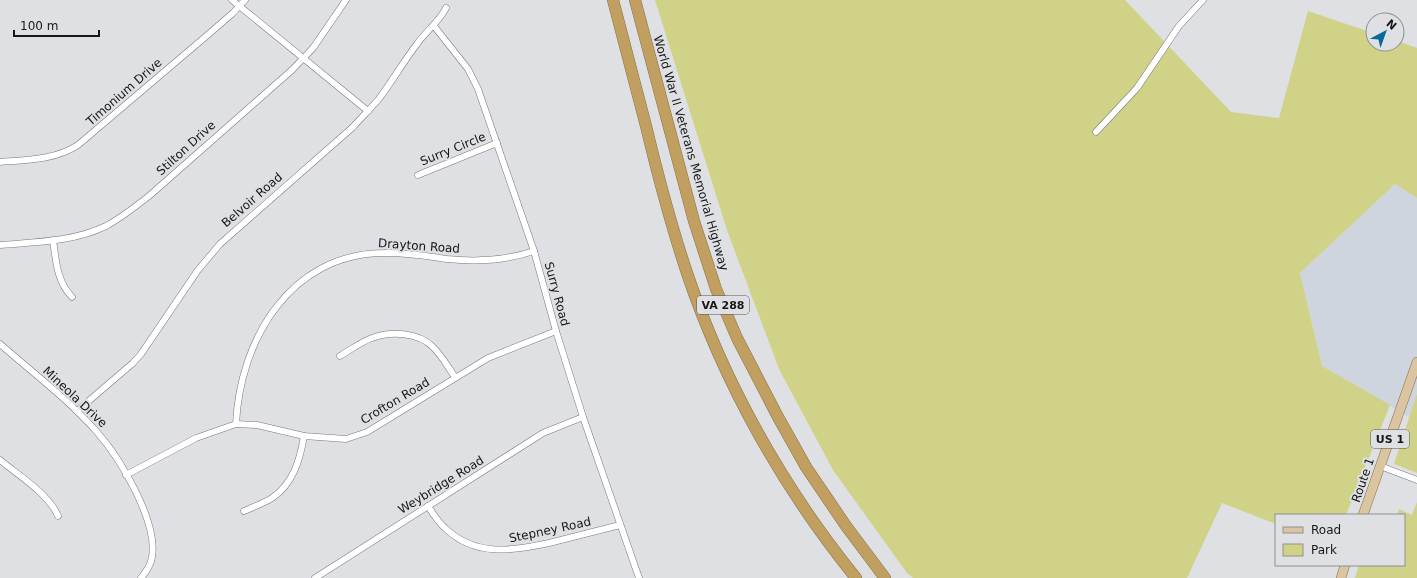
<svg xmlns="http://www.w3.org/2000/svg" width="1417" height="578" viewBox="0 0 1417 578" font-family="'DejaVu Sans',sans-serif">
<style>
.built{fill:#ced5de}
.green{fill:#cfd287}
.lines{fill:none;stroke-linecap:round;stroke-linejoin:round}
.street-casing{stroke:#76777a;stroke-width:7}
.primary-casing{stroke:#856f47;stroke-width:10}
.highway-casing{stroke:#856f47;stroke-width:12}
.street{stroke:#fff;stroke-width:6}
.primary{stroke:#dac5a0;stroke-width:9}
.highway{stroke:#c19f60;stroke-width:11}
.labels{text-anchor:middle;dominant-baseline:central;stroke-width:4;stroke-linejoin:round;paint-order:stroke}
.shield{fill:#dee0e3;stroke:#525355;stroke-width:1}
.shield-label{font-size:11px;font-weight:bold;fill:#161718}
.street-label{font-size:12px;fill:#161718;stroke:#dee0e3}
</style>
<rect width="100%" height="100%" fill="#dee0e3"/>
<path class="built" d="M1395,184L1417,198V393L1409,417L1322,366L1300,273Z"/>
<g class="green">
<path d="M655,0H1125L1231,112L1279,118L1308,11L1373,33V44H1397V41L1417,48V198L1395,184L1300,273L1322,366L1390,405L1346,515H1276V524L1222,503L1187,578H913L907,573L833,470L779,369L727,230Z"/>
<path d="M1417,393V473L1394,464Z"/>
<path d="M1417,502V578H1355L1359,565H1404V515H1397L1399,509L1412,515Z"/>
</g>
<g class="lines">
<g class="street-casing">
<g id="street">
<path d="M232,0L368,111"/>
<path d="M434,26L468,69L478,89L534,251L556,331L583,417L639,578"/>
<path d="M1096,132L1137,88L1179,26L1203,0"/>
<path d="M0,162C27,160 55,160 78,145L204,38L233,13L245,0"/>
<path d="M418,175L497,143"/>
<path d="M53,240C56,261 57,282 72,297"/>
<path d="M0,245C35,242 73,242 106,226C121,218 135,207 149,196L292,70L313,48L346,0"/>
<path d="M0,344C32,372 68,399 97,432C120,458 158,521 152,557C151,564 146,572 141,578"/>
<path d="M340,356C350,350 361,342 372,338C391,331 418,332 433,347C442,356 448,367 455,377"/>
<path d="M77,411L133,363L141,354L198,270L220,244L353,127C361,118 370,109 378,100C392,82 403,62 417,44C426,31 439,22 446,8"/>
<path d="M236,424C240,340 290,254 383,253C405,252 426,256 447,259C475,262 507,260 534,251"/>
<path d="M0,460C18,475 49,494 58,516"/>
<path d="M1380,466L1417,480"/>
<path d="M126,475L196,438L236,424L257,425L304,436L346,439L367,432L488,358L556,331"/>
<path d="M428,506C433,514 438,522 445,528C475,557 512,551 549,543C573,537 597,531 620,525"/>
<path d="M244,511C253,507 264,503 272,498C293,484 300,460 304,436"/>
<path d="M315,578L543,433L583,417"/>
</g>
</g>
<g class="primary-casing">
<g id="primary">
<path d="M1363,515L1417,362"/>
<path d="M1341,578L1345,565"/>
</g>
</g>
<g class="highway-casing">
<g id="highway">
<path d="M613,0C624,42 635,84 646,126C658,176 671,225 687,273C724,383 783,488 856,578"/>
<path d="M635,0L694,221L716,289L737,338L778,417L806,467L846,526L885,578"/>
</g>
</g>
<use href="#street" class="street"/>
<use href="#primary" class="primary"/>
<use href="#highway" class="highway"/>
</g>
<g class="labels">
<g class="shield">
<rect x="697" y="296" width="52" height="18" rx="3"/>
<rect x="1371" y="430" width="38" height="18" rx="3"/>
</g>
<g class="shield-label">
<text x="723" y="305">VA 288</text>
<text x="1390" y="439">US 1</text>
</g>
<g class="street-label">
<text transform="translate(124 92) rotate(-41)">Timonium Drive</text>
<text transform="translate(186 148) rotate(-42)">Stilton Drive</text>
<text transform="translate(453 149) rotate(-22)">Surry Circle</text>
<text transform="translate(691 153) rotate(74)">World War II Veterans Memorial Highway</text>
<text transform="translate(252 200) rotate(-41)">Belvoir Road</text>
<text transform="translate(419 246) rotate(4)">Drayton Road</text>
<text transform="translate(557 294) rotate(75)">Surry Road</text>
<text transform="translate(75 397) rotate(43)">Mineola Drive</text>
<text transform="translate(395 401) rotate(-31)">Crofton Road</text>
<text transform="translate(1363 480) rotate(-71)">Route 1</text>
<text transform="translate(441 485) rotate(-32)">Weybridge Road</text>
<text transform="translate(550 530) rotate(-12)">Stepney Road</text>
</g>
</g>
<rect x="1275" y="514" width="130" height="52" fill="#dee0e3" stroke="#8e9092"/>
<rect x="1283" y="527" width="20" height="6" fill="#dac5a0" stroke="#8e9092"/>
<text x="1311" y="534" font-size="12" fill="#161718">Road</text>
<rect x="1283" y="544" width="20" height="12" fill="#cfd287" stroke="#8e9092"/>
<text x="1311" y="554" font-size="12" fill="#161718">Park</text>
<g transform="translate(1385 32) rotate(41)"><circle r="19" fill="#dee0e3" stroke="#8e9092"/>
<path d="M0-3L7 15L0 10L-7 15Z" fill="#076a99"/>
<text y="-6" font-size="11" font-weight="bold" text-anchor="middle" fill="#161718">N</text>
</g>
<path d="M14 30v6h85v-6" fill="none" stroke="#161718" stroke-width="2"/>
<text x="20" y="30" font-size="12" fill="#161718" stroke="#dee0e3" stroke-width="3" paint-order="stroke">100 m</text>
</svg>
